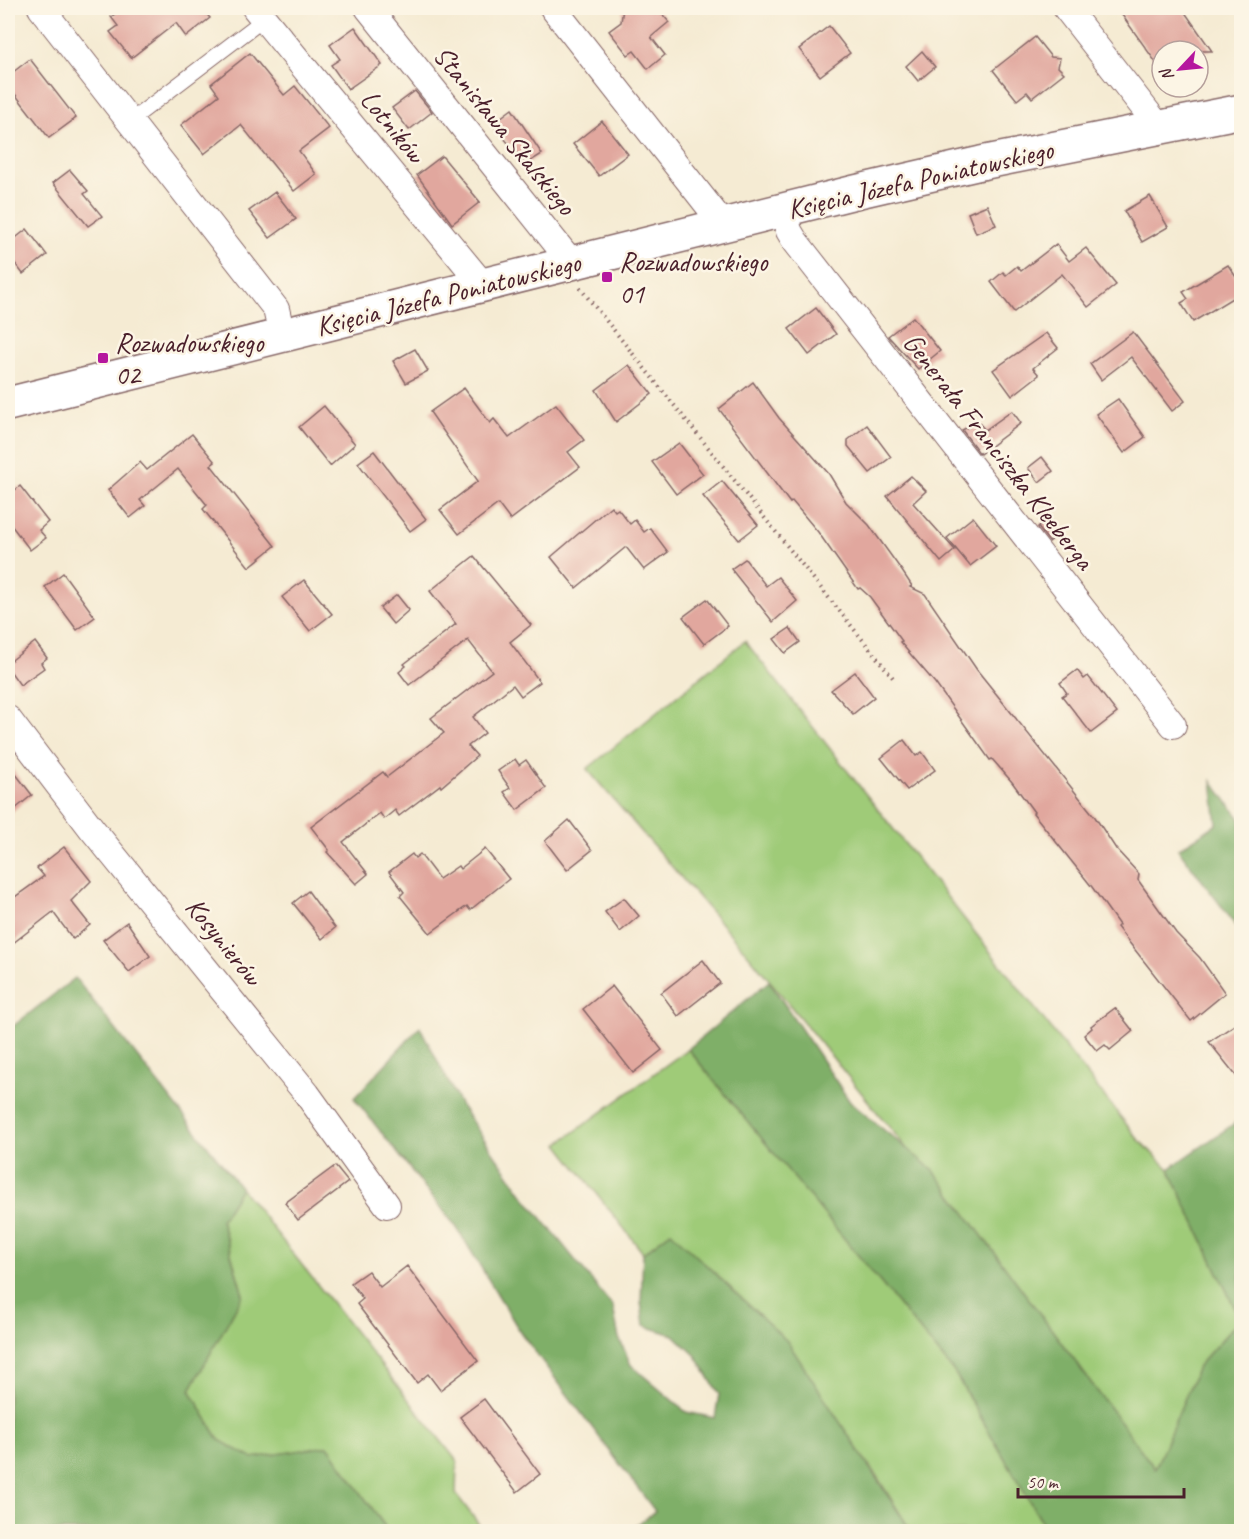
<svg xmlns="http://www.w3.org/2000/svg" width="1249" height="1539" viewBox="0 0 1249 1539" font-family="Caveat,sans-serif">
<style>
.green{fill:#9fcb78;stroke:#747552;stroke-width:1.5}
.forest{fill:#7faf68;stroke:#64674a;stroke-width:1.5}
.building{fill:#e1a79e}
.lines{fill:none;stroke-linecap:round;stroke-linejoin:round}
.lane-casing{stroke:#866666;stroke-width:16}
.street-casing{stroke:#866666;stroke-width:28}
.secondary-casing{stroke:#866666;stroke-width:36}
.path{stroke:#866666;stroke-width:4;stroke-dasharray:1.5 4.5;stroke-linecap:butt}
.lane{stroke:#fff;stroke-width:14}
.street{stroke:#fff;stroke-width:26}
.secondary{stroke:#fff;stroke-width:33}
.poi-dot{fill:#b5179e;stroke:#fcf5e5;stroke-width:2}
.labels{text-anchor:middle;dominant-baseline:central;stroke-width:5;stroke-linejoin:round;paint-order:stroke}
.street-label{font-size:28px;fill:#4a1f2b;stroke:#fcf5e5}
.poi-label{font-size:28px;fill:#4a1f2b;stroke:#fcf5e5;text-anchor:start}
</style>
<rect width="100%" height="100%" fill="#fcf5e5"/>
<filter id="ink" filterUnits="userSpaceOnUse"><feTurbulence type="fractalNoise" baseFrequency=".0167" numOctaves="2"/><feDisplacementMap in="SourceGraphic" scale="12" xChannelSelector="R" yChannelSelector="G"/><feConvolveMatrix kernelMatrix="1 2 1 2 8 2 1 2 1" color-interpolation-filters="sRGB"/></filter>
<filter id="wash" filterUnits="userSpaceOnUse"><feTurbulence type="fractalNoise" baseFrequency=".008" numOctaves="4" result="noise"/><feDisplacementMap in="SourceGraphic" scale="24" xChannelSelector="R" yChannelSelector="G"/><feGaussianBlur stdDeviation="1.35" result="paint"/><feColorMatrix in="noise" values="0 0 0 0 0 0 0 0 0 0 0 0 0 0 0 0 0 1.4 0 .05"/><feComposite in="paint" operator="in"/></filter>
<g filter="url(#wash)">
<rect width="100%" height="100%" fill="#f5ebd3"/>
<g class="green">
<path d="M745,641L1138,1139L1169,1169L1240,1319L1199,1365L1155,1469L934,1171L908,1150L752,959L587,769Z"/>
<path d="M688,1049L955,1373L1047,1531H911L871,1467L671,1232L643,1253L558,1144Z"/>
<path d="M241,1188L457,1461L456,1494L484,1531H435L434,1529L388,1531L328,1446L252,1459L219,1440L190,1390L243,1295L221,1220Z"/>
</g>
<g class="forest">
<path d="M1212,781L1241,820V932L1178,849L1217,824Z"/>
<path d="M75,978L241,1188L221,1220L243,1295L190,1390L219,1440L252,1458L328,1446L388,1531H8V1030Z"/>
<path d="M769,981L850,1102L934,1171L1155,1469L1199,1365L1240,1319L1169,1169L1241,1119V1531H1047L955,1373L688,1049Z"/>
<path d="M420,1027L461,1106L523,1195L613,1307L619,1338L631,1365L686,1412L715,1418L719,1394L696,1356L674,1335L644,1326L641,1302L643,1253L671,1232L787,1341L911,1531H630L655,1511L521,1333L457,1228L354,1098Z"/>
</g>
<g id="blocks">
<g class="building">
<path d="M123,8H201L210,18L186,37L176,23L131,58L110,32L118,26L111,17Z"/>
<path d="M623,8H657L669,22L651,37L665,55L648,69L634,51L628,55L609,31L621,22Z"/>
<path d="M1117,8H1182L1212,51H1162V71Z"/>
<path d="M829,26L850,53L820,76L799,49Z"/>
<path d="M355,27L382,65L348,89L331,65L340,59L330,45Z"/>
<path d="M1035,37L1051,57L1060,58L1058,67L1064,73L1032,98L1027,92L1017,100L993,70Z"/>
<path d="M922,51L935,67L918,81L906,66Z"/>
<path d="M250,53L284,95L295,86L329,128L299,151L316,174L294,191L241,125L204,154L181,125L219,95L211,84Z"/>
<path d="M30,59L76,118L49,138L8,85V76Z"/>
<path d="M415,91L432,112L409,130L392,108Z"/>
<path d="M512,109L542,154L526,164L492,124Z"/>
<path d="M602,121L628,154L599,176L573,144Z"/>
<path d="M442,156L480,202L452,224L417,175Z"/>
<path d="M70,170L88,191L84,194L102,216L88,226L53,183Z"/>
<path d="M275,192L296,219L270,238L249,211Z"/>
<path d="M1150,196L1168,227L1142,242L1124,211Z"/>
<path d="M987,205L996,225L976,233L968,213Z"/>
<path d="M27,229L47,255L23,274L8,254V244Z"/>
<path d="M1056,244L1069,261L1086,248L1116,285L1088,307L1062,274L1014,312L991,282L1003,272L1006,275L1017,266L1021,271Z"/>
<path d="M1228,265L1242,286V292L1193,322L1181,303L1188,299L1183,292Z"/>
<path d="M816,308L836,334L809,355L789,329Z"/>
<path d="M913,317L940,351L918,369L888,336Z"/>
<path d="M1133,332L1185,401L1172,411L1131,357L1101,380L1090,364Z"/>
<path d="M1046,333L1058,348L1033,368L1039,375L1012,396L993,370Z"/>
<path d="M415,349L428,371L406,383L393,361Z"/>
<path d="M629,365L652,394L616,422L596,390Z"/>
<path d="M753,382L779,418L829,474L846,502L869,525L902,571L912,586L910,587L925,594L977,670L1095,817L1116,849L1139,874L1138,880L1176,933L1200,958L1225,993L1191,1021L1117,927L1119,925L1092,887L1033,813L1034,812L1012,782L992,759L990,760L935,683L900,642L902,641L870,597L860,588L858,589L818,532L792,501L790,503L719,409Z"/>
<path d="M464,388L490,423L494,419L509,438L556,404L584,440L568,452L580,467L510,520L498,504L459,534L440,510L478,481L430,412Z"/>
<path d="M1118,399L1145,437L1124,453L1096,414Z"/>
<path d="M324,406L355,444L330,466L299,427Z"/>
<path d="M1012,411L1021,423L980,454L962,430L978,422L985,430Z"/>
<path d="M867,425L891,457L870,473L848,446V440Z"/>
<path d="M192,434L215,462L211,465L275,546L249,567L203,509L207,505L178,469L140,500L145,506L130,518L108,490L140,462L147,470Z"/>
<path d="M679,443L703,474L676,494L652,462Z"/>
<path d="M374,451L426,519L410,531L358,463Z"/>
<path d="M1042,457L1053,471L1039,482L1028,468Z"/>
<path d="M911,476L926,491L913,503L955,550L941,562L887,496Z"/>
<path d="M722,481L758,525L739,540L703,496Z"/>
<path d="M20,486L48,522L39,530L46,538L30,550L8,521V496Z"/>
<path d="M611,506L615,511L618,509L630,524L635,520L644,532L650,528L668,552L644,570L626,547L576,588L551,557Z"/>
<path d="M973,517L996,546L970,566L947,538Z"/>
<path d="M1048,518L1060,534L1049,542L1038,527Z"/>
<path d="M474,556L531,625L510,642L540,682L521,696L513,685L473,717L485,733L468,746L477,756L441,787L440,785L399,816L395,810L384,819L380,813L343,842L368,874L356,884L327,852L329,850L311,827L383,772L387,777L444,733L431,718L492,671L468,640L409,685L399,672L406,666L404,664L456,624L430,591Z"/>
<path d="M745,559L766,586L778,577L797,601L773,622L731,569Z"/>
<path d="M63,573L95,617L77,630L45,587Z"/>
<path d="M304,580L332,614L310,631L282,597Z"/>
<path d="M397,595L409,610L393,624L380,608Z"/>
<path d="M707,599L728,626L704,644L683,617Z"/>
<path d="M790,628L800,642L785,653L774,639Z"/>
<path d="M35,642L47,658L41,663L44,668L20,685L8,668V663Z"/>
<path d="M1077,670L1084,679L1088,676L1117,713L1091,733L1062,696L1067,693L1060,683Z"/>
<path d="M855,672L874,697L853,714L831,690Z"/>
<path d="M904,740L916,756L922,752L935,770L907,790L881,758Z"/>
<path d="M515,759L519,765L526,760L546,788L517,810L504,792L510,788L498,771Z"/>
<path d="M8,764L32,795L8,815Z"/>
<path d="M569,820L592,850L567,870L545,841Z"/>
<path d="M64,847L91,881L71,901L90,925L73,939L53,912L8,947V902L44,876L37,868Z"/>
<path d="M485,849L509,879L470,910L467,906L430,933L400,896L404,892L389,872L412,854L415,858L420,854L439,879L458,866L460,869Z"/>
<path d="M308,891L335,928L322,939L293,903Z"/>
<path d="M624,898L639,916L620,932L605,912Z"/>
<path d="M127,922L150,956L129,972L103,940Z"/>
<path d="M703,960L720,983L678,1016L661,993Z"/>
<path d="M612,986L662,1050L633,1073L583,1009Z"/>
<path d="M1115,1008L1133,1031L1110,1050L1105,1045L1097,1051L1084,1035L1092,1028L1091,1026Z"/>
<path d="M1242,1020V1083L1209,1042Z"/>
<path d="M335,1166L348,1182L298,1220L285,1203Z"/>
<path d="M407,1266L478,1361L440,1390L428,1374L417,1383L357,1304L363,1299L351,1283L368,1271L380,1287Z"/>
<path d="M484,1399L540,1474L517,1492L460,1417Z"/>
</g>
</g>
</g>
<g filter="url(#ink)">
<use href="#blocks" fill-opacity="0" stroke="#866666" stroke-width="1.5"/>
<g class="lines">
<g class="lane-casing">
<path id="lane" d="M130,121L264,19"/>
</g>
<g class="street-casing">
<g id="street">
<path d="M41,8L276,309L282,335"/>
<path d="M255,8L483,285"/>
<path d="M368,8L572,263"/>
<path d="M553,8L715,214L719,227"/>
<path d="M1066,8L1159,127"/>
<path d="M784,211L789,231L795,241L1173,725"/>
<path d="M8,719L92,829L307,1094L387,1205"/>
</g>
</g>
<g class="secondary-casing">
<path id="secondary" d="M8,404L855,192L981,163L1242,111"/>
</g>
<path class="path" d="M580,288L894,679"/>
<use href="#lane" class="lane"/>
<use href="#street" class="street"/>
<use href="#secondary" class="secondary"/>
</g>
</g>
<g class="poi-dot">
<rect x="601" y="271" width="12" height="12" rx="3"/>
<rect x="97" y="352" width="12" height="12" rx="3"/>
</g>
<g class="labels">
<g class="street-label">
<text transform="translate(393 126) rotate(51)">Lotników</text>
<text transform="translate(505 130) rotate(51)">Stanisława Skalskiego</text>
<text transform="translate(920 179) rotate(-13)">Księcia Józefa Poniatowskiego</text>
<text transform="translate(448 294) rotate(-14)">Księcia Józefa Poniatowskiego</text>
<text transform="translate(999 451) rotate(52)">Generała Franciszka Kleeberga</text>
<text transform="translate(224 941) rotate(51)">Kosynierów</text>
</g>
<g class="poi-label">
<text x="619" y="261">Rozwadowskiego<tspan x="619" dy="32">01</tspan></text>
<text x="115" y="342">Rozwadowskiego<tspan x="115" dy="32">02</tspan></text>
</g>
</g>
<rect width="1249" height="1539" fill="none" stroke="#fcf5e5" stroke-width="30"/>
<g transform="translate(1180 69) rotate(244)"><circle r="28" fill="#fcf5e5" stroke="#b59f9b" stroke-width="1.5"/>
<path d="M0-4.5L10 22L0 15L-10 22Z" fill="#b5179e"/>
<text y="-9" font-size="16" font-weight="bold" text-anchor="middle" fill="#4a1f2b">N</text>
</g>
<path d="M1018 1488v9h166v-9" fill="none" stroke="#4a1f2b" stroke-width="3"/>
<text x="1027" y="1488" font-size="18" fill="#4a1f2b" stroke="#fcf5e5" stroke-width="4.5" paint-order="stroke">50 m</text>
</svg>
